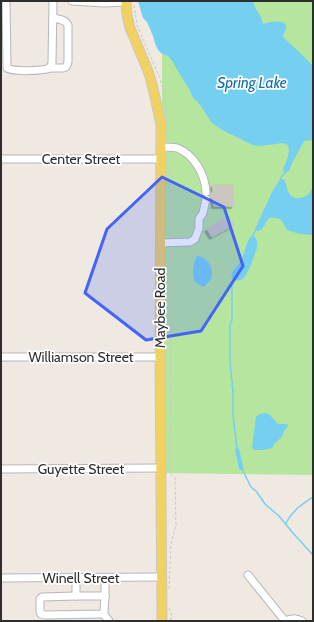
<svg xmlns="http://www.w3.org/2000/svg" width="314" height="622" viewBox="0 0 314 622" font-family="Cabin,sans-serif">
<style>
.green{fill:#b6e59e}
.water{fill:#75cff0}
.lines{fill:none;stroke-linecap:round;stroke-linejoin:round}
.stream{stroke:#75cff0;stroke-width:1.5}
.building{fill:#cbc7bf;stroke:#cbc5ba;filter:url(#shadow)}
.minor-casing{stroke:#b4b7c1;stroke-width:9}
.major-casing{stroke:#c9c9c9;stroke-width:11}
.path{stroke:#c9c9c9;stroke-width:1;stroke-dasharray:3 2;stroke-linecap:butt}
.minor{stroke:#fff;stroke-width:7}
.major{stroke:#f2d163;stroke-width:9}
.marked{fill:#4264fb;fill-opacity:0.2;stroke:#4264fb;stroke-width:3;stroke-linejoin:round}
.labels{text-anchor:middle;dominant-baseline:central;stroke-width:3.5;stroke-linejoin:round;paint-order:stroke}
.street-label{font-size:14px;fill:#2e2e2e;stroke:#fff}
.water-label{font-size:15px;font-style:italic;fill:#0d6fa3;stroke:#fff}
</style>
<defs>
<filter id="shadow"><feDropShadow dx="-2.5" dy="2.5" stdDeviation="0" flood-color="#0004"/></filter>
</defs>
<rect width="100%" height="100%" fill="#efe9e1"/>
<path class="green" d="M162,1H313V475L162,473Z"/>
<g class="water">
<path d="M138,1H253L256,9L260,15L263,24C268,22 288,18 286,28C286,32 283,32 283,37L297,50L313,66V140L304,141L303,143L292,163L289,171L285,173L283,170C285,162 291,154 288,145L283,143L261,146L253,145L226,132L219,128L211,122L201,106L193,97L188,87L176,68L173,62L168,56L161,53L158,50L155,43L153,36L147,22L143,18Z"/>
<path d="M282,179H284L285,181C288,190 288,200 301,198C302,197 307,196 308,195C310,193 311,189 313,186V235L300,234L287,230C281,220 282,217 269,218C265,222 264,230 258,231L255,229L272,192L279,181Z"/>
<path d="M251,236L255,237C257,240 258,243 257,246C257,251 247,275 244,278C239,283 229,280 232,273C234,268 239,265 241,260C245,252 246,243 251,236Z"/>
<path d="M197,256C207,256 215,269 211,279C209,282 206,284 204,287L201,286L194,281C193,273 192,264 197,256Z"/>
<path d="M264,413L269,414L278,424H287L288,426L284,431L282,437L275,443L272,448L264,450H254L252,447L256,417L260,414Z"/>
<path d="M237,448L239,449L244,470L243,471L239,469L235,449Z"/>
</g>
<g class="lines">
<g class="stream">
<path d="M280,180L282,176L285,173"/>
<path d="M252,237L257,228"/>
<path d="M235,279L234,281L232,282V320L230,325V363L233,392V415L237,448"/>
<path d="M243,471L251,487L256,491L265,504L279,516L293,533L313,555"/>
<path d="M286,523C293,510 301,505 313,497"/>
</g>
</g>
<g class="building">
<path d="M213,185H233L234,206H214L213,198H211L209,195L211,193H213Z"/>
<path d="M228,216L234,225L212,237L207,229Z"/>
</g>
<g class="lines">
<g class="minor-casing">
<g id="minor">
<path d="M6,1L7,68C14,72 42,71 50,68L52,63L53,1"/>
<path d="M72,1L104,3L126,2"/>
<path d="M50,68H63L66,67L68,62V25C65,19 58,19 53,18"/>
<path d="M161,147C167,147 172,147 177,148C195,155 205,175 206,192"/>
<path d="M1,159H161"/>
<path d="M160,243L190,242L195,239L199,228V219L203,213L206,199"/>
<path d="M1,357H160"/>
<path d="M1,469L161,468"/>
<path d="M248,575L285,621"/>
<path d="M1,578L161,577"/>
<path d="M76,596H105L104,612L102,614L45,615L41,614L40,612V599L42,597Z"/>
<path d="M76,596V578"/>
<path d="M105,596V578"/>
<path d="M103,613L109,621"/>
<path d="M285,621C292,618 296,618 302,621"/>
</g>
</g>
<g class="major-casing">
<path id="major" d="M126,1L127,15L130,28L148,71L152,84L161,124L160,357L162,621"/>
</g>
<g class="path">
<path d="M134,5L137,25L158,74L164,91L167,116"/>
<path d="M170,153V236"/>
<path d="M169,589L171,543L176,526L175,480V478L170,473L171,249"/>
<path d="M169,608L172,616L170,621"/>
</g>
<use href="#minor" class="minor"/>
<use href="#major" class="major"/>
</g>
<path class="marked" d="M162,177L224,207L243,266L201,331L146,340L85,293L107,229Z"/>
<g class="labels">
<g class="street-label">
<text x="81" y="159">Center Street</text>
<text transform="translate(160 308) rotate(-90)">Maybee Road</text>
<text x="81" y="357">Williamson Street</text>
<text x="81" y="469">Guyette Street</text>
<text x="81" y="578">Winell Street</text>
</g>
<g class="water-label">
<text x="252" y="83">Spring Lake</text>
</g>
</g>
<rect width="314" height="622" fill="none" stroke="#2e2e2e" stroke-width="4"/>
</svg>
